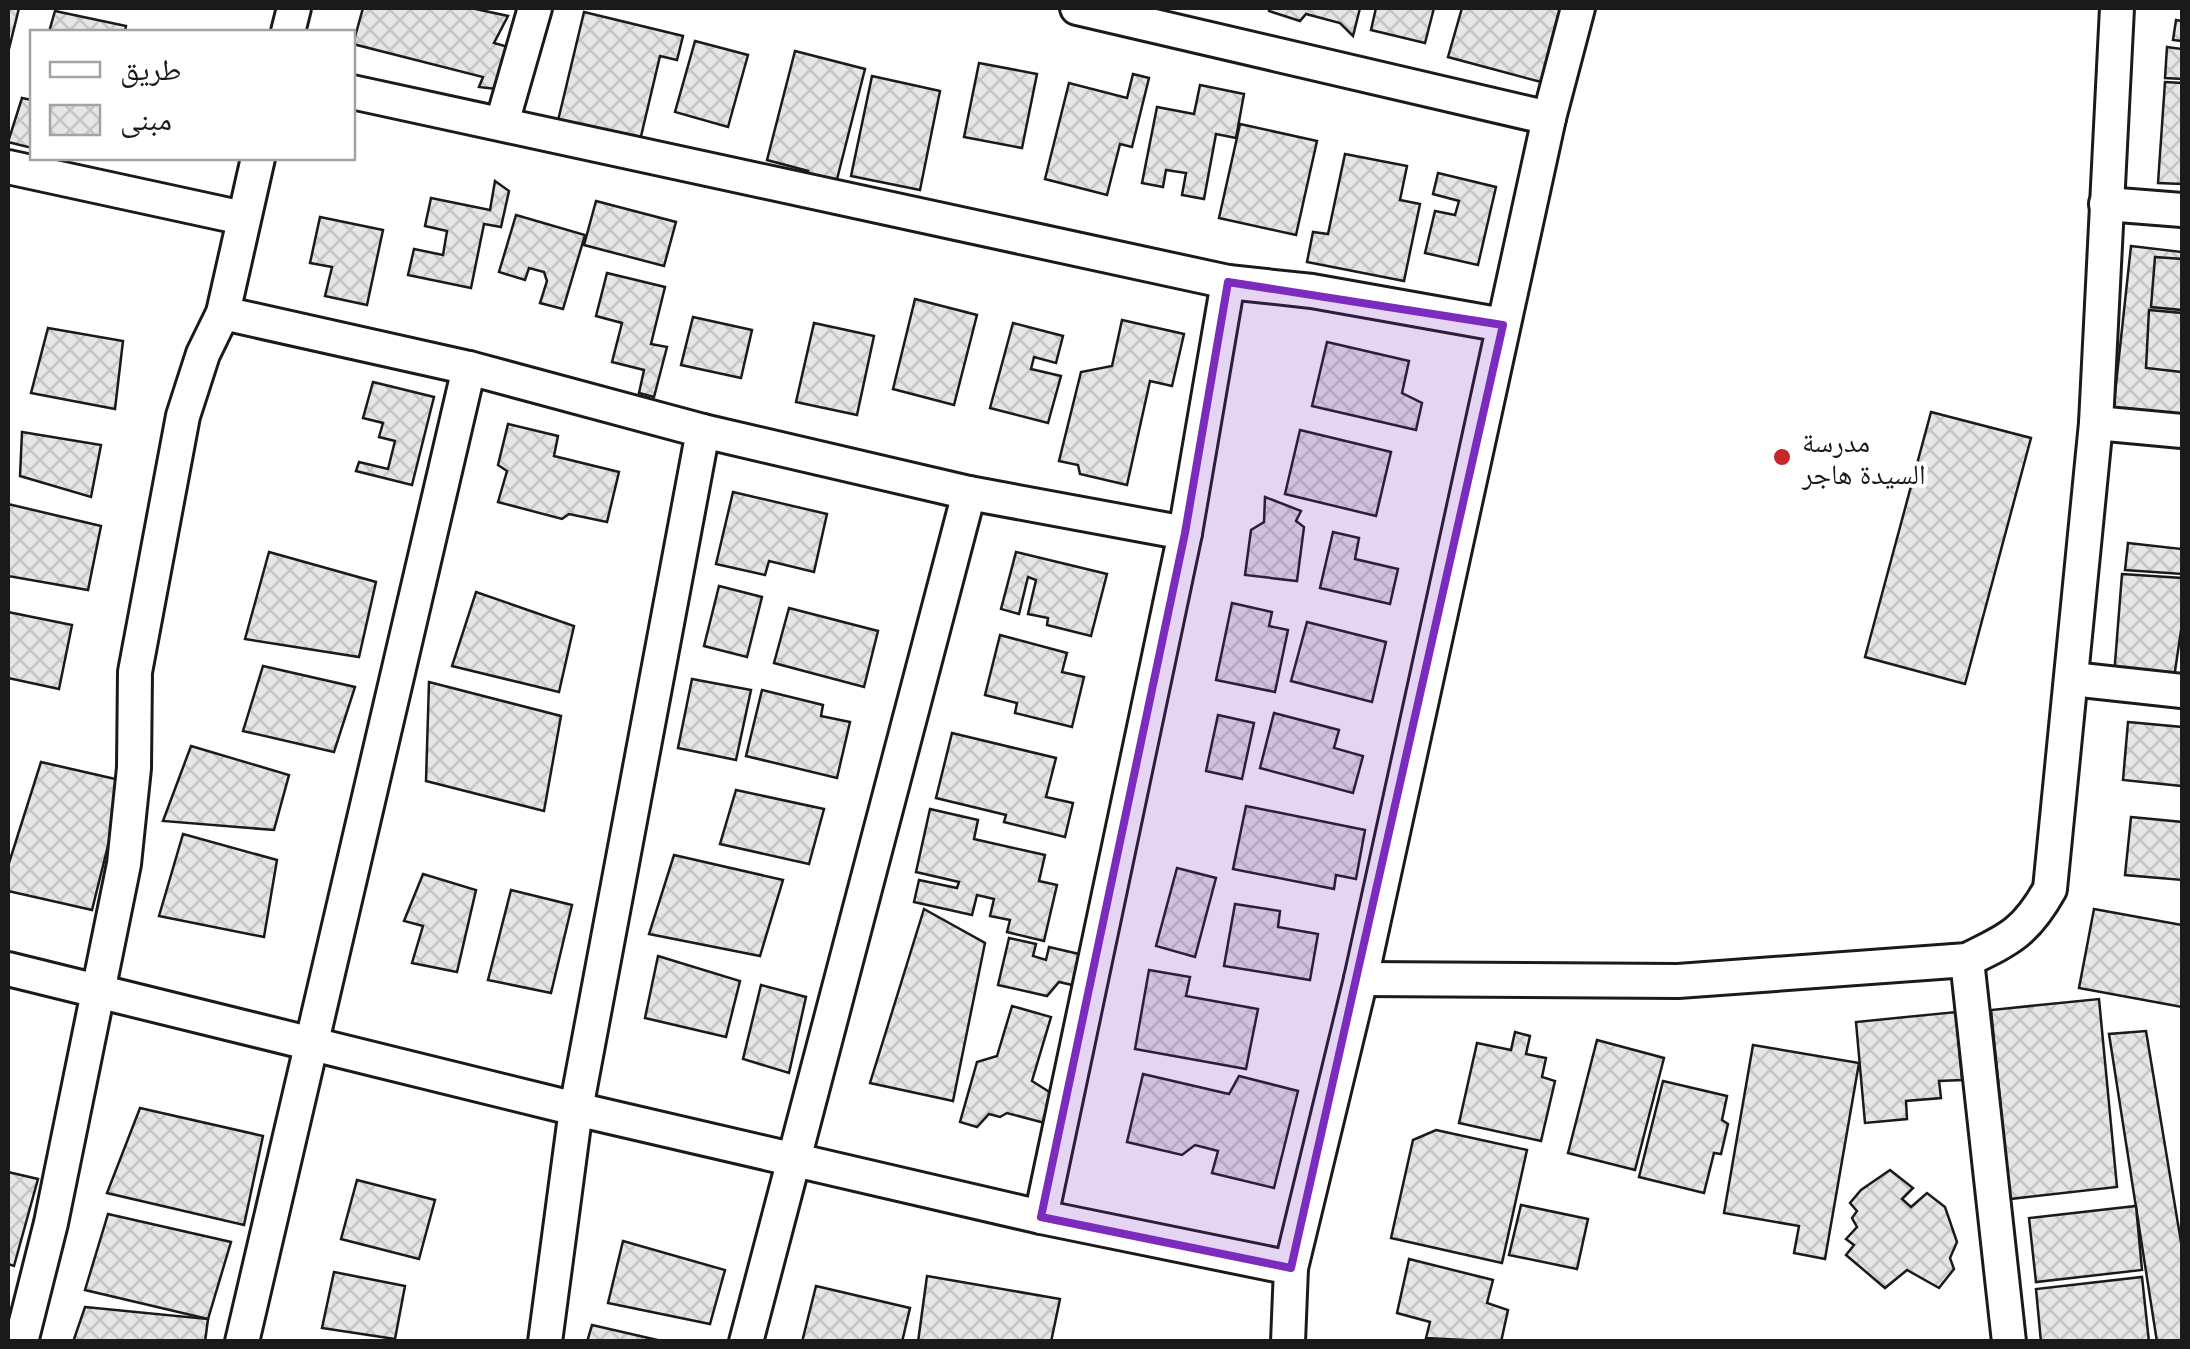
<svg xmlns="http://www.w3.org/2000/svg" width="2190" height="1349" viewBox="0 0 2190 1349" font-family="'Noto Serif','Noto Naskh Arabic',serif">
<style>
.building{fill:url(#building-cross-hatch);stroke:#1a1a1a;stroke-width:2.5}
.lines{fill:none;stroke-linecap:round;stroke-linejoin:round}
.street-casing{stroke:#1a1a1a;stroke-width:38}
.street{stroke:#fff;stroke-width:32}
.marked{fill:#7b2cbf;fill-opacity:0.2;stroke:#7b2cbf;stroke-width:8;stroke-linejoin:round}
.poi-dot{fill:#c62828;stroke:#fff;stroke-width:4}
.labels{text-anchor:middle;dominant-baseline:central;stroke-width:8;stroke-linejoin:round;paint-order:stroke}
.poi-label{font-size:28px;fill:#1a1a1a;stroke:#fff;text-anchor:start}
</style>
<defs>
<pattern id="building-cross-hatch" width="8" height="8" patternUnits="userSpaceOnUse" patternTransform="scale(2.5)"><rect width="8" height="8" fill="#e6e6e6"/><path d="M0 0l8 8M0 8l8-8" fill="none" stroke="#c5c5c5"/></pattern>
</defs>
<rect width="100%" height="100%" fill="#fff"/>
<g class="building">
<path d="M8,8H19L8,53Z"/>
<path d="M363,8H471L508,16L494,43L515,49L504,90L479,87L483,77L353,44Z"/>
<path d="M1270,8H1360L1353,36L1340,23L1306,14L1300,21L1269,11Z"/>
<path d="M1376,8H1434L1425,43L1371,30Z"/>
<path d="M1462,8H1562L1541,82L1448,57Z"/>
<path d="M55,11L126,26L125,32H49Z"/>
<path d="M584,12L683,36L677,60L660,56L638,149L556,129Z"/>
<path d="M2176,20L2182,21V41L2173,40Z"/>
<path d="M695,41L748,55L728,127L675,112Z"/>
<path d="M2167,47L2182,49V79L2165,78Z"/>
<path d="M795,51L865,69L834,191L805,184L808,171L767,160Z"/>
<path d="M979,63L1037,74L1022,148L964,137Z"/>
<path d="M1133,74L1149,78L1132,147L1120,144L1107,195L1045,179L1069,83L1127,98Z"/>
<path d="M872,76L940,91L920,190L851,176Z"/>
<path d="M2165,82L2182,83V184L2158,183Z"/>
<path d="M1200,85L1244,94L1236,138L1216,134L1204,199L1182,195L1186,173L1166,170L1163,187L1142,183L1157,107L1194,114Z"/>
<path d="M22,98L32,100V148L8,142Z"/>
<path d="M1240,124L1317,141L1296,235L1219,218Z"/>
<path d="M1345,154L1407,166L1400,200L1420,204L1404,281L1307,262L1313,232L1328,234Z"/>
<path d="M1438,173L1496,187L1478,265L1425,253L1435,211L1455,215L1459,201L1433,194Z"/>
<path d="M495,181L509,191L501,227L484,224L471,288L408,275L414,249L443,255L447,231L425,226L431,198L490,210Z"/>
<path d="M596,201L676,222L664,266L584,245Z"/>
<path d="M516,215L585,235L563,309L540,303L547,281L544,272L529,268L525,280L499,272Z"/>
<path d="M320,217L383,230L367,305L325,296L332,267L310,263Z"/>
<path d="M2131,246L2182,252V417L2113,412Z"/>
<path d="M2155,257L2182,259V310L2151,307Z"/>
<path d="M607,273L665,287L651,344L667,347L654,397L639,393L644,370L612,362L622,323L596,316Z"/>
<path d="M915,299L977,315L954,405L893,389Z"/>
<path d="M2149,310L2182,313V372L2146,368Z"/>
<path d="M693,317L752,330L741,378L681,365Z"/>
<path d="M1122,320L1184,334L1172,386L1150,381L1127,485L1080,474L1078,465L1059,461L1081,372L1112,366Z"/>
<path d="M814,323L874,336L857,415L796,402Z"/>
<path d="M1013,323L1063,336L1056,363L1034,357L1031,369L1061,376L1048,423L990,408Z"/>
<path d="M48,328L123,341L115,409L31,393Z"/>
<path d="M1327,342L1409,361L1402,393L1422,403L1416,430L1312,406Z"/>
<path d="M373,382L434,397L412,485L356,471L359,462L388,469L395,441L379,437L383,423L363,418Z"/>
<path d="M1931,412L2031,438L1965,684L1865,657Z"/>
<path d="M508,424L558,436L554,456L619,472L607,522L569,514L562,519L498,502L507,471L498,465Z"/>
<path d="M1300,430L1391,452L1376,516L1285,494Z"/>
<path d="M22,432L101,445L91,497L20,476Z"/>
<path d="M733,492L827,514L814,572L769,561L765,575L716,564Z"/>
<path d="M1265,497L1301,511L1296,521L1304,527L1297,581L1245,575L1251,530L1264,522Z"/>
<path d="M8,504L101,526L88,590L8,576Z"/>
<path d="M1333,532L1359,538L1355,559L1398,569L1390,604L1320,588Z"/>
<path d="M2128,543L2182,549V574L2125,570Z"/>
<path d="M269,552L376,582L359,657L245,639Z"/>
<path d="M1016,552L1107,574L1091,636L1047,625L1048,618L1028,614L1036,580L1028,577L1019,614L1001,609Z"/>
<path d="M2122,574L2182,578V624L2174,678L2114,676Z"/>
<path d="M719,586L762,597L747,657L704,646Z"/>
<path d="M476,592L574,626L559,692L452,666Z"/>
<path d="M1232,603L1272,612L1269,626L1288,630L1275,692L1216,680Z"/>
<path d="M789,608L878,631L864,687L774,663Z"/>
<path d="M8,612L72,625L59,689L8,678Z"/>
<path d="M1307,622L1386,642L1372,702L1291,681Z"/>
<path d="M1000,635L1067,653L1062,672L1084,677L1072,727L1015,713L1017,703L985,695Z"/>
<path d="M263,666L355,687L334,752L243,731Z"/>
<path d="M692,679L751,690L736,760L678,748Z"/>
<path d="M429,682L561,716L544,811L426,781Z"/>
<path d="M762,690L823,705L821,716L850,722L837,778L746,756Z"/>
<path d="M1274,713L1339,730L1334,748L1363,756L1353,793L1260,768Z"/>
<path d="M1218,715L1254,723L1242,779L1206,771Z"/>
<path d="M2128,722L2182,727V786L2123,780Z"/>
<path d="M952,733L1056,758L1046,797L1073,803L1065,837L1004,822L1006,815L936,798Z"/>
<path d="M191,746L289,775L274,830L163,821Z"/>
<path d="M41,762L124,781L92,910L8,891V866Z"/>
<path d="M736,790L824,809L809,864L720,844Z"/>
<path d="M1246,806L1365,830L1356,879L1336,875L1334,889L1233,869Z"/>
<path d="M930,809L978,820L974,839L1045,855L1039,881L1057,885L1044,941L1007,932L1010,920L990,916L994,899L977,895L972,915L914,902L919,880L957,888L959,882L916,872Z"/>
<path d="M2131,817L2182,822V880L2125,875Z"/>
<path d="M183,834L277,860L264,937L159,916Z"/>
<path d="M674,855L783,880L760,956L649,934Z"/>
<path d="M1177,868L1216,878L1195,957L1156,946Z"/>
<path d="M423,874L476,890L457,972L412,963L423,926L404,921Z"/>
<path d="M511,890L572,905L551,993L488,980Z"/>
<path d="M1235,904L1280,911L1278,927L1318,934L1310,980L1224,966Z"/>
<path d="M924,909L985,943L953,1101L870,1083Z"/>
<path d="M2094,909L2182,925V1007L2079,988Z"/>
<path d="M1009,938L1036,944L1033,956L1046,960L1049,947L1092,957L1085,988L1059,982L1047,996L998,985Z"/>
<path d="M658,956L740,981L726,1037L645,1018Z"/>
<path d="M1149,970L1190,977L1186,996L1258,1009L1246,1069L1135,1049Z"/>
<path d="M761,985L806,997L789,1073L743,1059Z"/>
<path d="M2099,999L2117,1187L2010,1199L1991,1010Z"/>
<path d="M1012,1006L1051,1017L1032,1081L1059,1098L1052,1125L1007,1113L1000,1117L989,1114L977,1127L960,1122L977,1062L997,1056Z"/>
<path d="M1956,1012L1962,1080L1939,1081L1941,1098L1906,1101L1907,1119L1865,1123L1856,1022Z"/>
<path d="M2146,1031L2182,1248V1342H2157L2109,1034Z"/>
<path d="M1515,1032L1530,1036L1526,1054L1546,1058L1542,1077L1555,1081L1541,1141L1459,1123L1477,1043L1511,1050Z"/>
<path d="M1597,1040L1664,1058L1635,1170L1568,1153Z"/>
<path d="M1753,1045L1859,1063L1825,1259L1794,1253L1799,1226L1724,1213Z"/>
<path d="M1143,1074L1229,1094L1239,1076L1298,1091L1274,1188L1212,1173L1218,1151L1195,1145L1182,1155L1127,1142Z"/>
<path d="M1663,1081L1727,1096L1722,1120L1728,1124L1721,1154L1714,1153L1704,1193L1639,1177Z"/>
<path d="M140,1108L263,1136L244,1225L107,1193Z"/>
<path d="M1436,1130L1527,1150L1502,1263L1391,1238L1413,1140Z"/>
<path d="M1890,1170L1913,1188L1902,1199L1911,1207L1927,1193L1945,1207L1957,1242L1950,1258L1954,1269L1939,1288L1907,1270L1885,1288L1846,1255L1854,1245L1846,1239L1857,1227L1852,1218L1857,1211L1850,1203L1861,1190Z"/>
<path d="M8,1172L38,1179L14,1266L8,1264Z"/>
<path d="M357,1180L435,1200L419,1259L341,1239Z"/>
<path d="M1521,1205L1588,1219L1577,1269L1509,1255Z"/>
<path d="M2136,1206L2142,1270L2036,1282L2029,1218Z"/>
<path d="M108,1214L231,1242L208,1319L85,1290Z"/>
<path d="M623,1241L725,1270L710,1324L608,1303Z"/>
<path d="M1409,1259L1493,1280L1487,1303L1508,1310L1501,1342L1426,1338L1430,1322L1397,1313Z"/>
<path d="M334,1272L405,1286L395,1339L322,1328Z"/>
<path d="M927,1276L1060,1299L1051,1342H918Z"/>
<path d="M2142,1277L2149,1342H2041L2036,1289Z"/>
<path d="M816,1286L910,1308L902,1342H802Z"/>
<path d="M85,1307L208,1319L205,1342H73Z"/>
<path d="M592,1325L666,1342H587Z"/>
</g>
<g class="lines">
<g class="street-casing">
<g id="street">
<path d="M1077,8L1549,118"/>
<path d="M288,32L294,8"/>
<path d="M352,92L1228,282L1312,291L1503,325"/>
<path d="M502,123L535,8"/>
<path d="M8,167L243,218"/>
<path d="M2106,204L2182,210"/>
<path d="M223,313L469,368L703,431L969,493"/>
<path d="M2096,423L2182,431"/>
<path d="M1185,533L1228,282"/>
<path d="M2072,679L2182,691"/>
<path d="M1967,960L2009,1342"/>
<path d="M8,969L576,1109L1041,1217L1291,1268"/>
<path d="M1361,979L1678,981L1967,960C2010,939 2026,932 2050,889L2096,423L2117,8"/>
<path d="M21,1342L51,1223L124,864L134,768L135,672L183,416L203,354L223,313L258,158"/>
<path d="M242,1342L469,368"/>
<path d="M545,1342L576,1109L703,431"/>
<path d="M746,1342L969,493L1185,533L1041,1217"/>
<path d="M1288,1342L1291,1268L1361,979L1549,118L1578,8"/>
</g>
</g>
<use href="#street" class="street"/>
</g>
<path class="marked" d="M1228,282L1503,325L1291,1268L1041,1217L1185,533Z"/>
<circle class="poi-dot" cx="1782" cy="457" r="10"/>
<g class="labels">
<g class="poi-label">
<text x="1802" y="441">مدرسة<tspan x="1802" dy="32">السيدة هاجر</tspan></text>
</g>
</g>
<rect width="2190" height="1349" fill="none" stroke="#1a1a1a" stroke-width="20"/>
<rect x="30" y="30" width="325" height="130" fill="#ffffff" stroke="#a3a3a3" stroke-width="2.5"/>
<rect x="50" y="62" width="50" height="15" fill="#ffffff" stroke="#a3a3a3" stroke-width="2.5"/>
<text x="120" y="80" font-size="30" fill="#1a1a1a">طريق</text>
<rect x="50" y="105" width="50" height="30" fill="url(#building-cross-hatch)" stroke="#a3a3a3" stroke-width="2.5"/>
<text x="120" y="130" font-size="30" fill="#1a1a1a">مبنى</text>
</svg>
